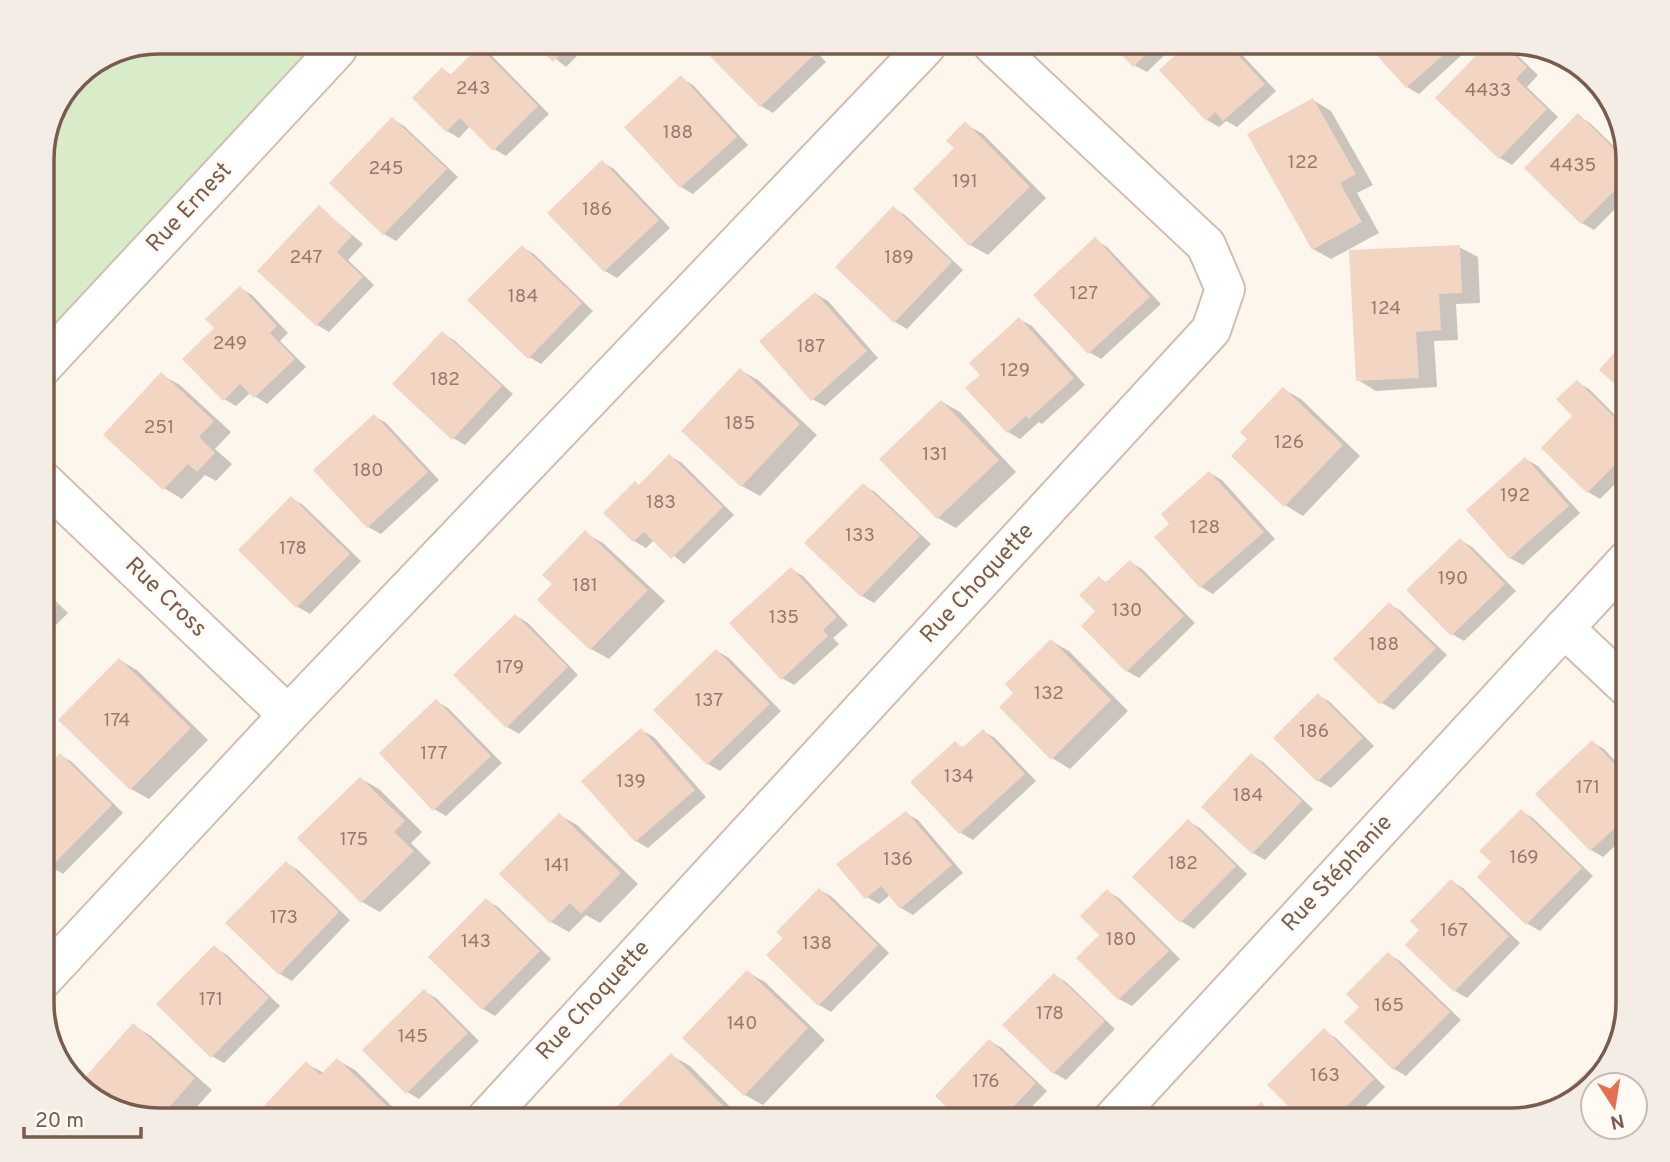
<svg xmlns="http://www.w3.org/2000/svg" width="1670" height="1162" viewBox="0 0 1670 1162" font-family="Overpass,sans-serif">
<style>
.green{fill:#d8ecc9}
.shadow{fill:#0003}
.building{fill:#f3d5c3}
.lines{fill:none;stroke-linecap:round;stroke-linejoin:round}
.minor-casing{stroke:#d1beb0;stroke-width:42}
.minor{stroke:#fff;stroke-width:38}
.labels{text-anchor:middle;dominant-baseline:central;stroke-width:5;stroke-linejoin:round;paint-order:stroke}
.number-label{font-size:19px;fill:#987a6a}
.street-label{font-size:23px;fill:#7a5c4d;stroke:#fffaf3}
.rim{fill:none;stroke:#7a5c4d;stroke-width:3.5}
</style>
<rect width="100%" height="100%" fill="#fdf6ec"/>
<path class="green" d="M337,49L42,367V152L77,76L115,51Z"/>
<g class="shadow">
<path d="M1476,42L1419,94L1407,87L1368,43Z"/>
<path d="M1491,42L1507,45L1538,75L1527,87L1558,117L1512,165L1500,158Z"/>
<path d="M1114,44H1176L1147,72L1134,65Z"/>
<path d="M1190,44H1232L1276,91L1237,127L1226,121L1219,127L1207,120Z"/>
<path d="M811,46L826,62L773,113L761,106L704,47Z"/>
<path d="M542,48H585L566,67Z"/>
<path d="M479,49L491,55L549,114L506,156L494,149L470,126L459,138L447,131L442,70L452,75Z"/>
<path d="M681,78L693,85L748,145L693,194L681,187Z"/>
<path d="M1313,100L1331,111L1373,185L1357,193L1379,233L1331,259L1313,249Z"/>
<path d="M1578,116L1590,123L1628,160V196L1594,230L1582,223L1526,168Z"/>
<path d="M392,119L404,126L458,177L396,241L384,234Z"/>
<path d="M965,124L983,134L1046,198L988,255L970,245L956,148Z"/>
<path d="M602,162L614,169L670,228L617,278L605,271Z"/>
<path d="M319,207L363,244L348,260L374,285L329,332L317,325Z"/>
<path d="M893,208L905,215L963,270L907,329L895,322Z"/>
<path d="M1095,240L1107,247L1161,304L1101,359L1089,352Z"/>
<path d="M522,247L534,254L593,311L541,364L529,357Z"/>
<path d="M1459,247L1478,257L1480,303L1456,304L1458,340L1434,341L1437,387L1376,391L1358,380Z"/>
<path d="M240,288L252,295L288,333L280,341L306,367L267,404L250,393L236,406L224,399L216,328Z"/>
<path d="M816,294L828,301L878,358L825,406L812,399Z"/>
<path d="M1019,319L1032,326L1085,385L1042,424L1039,422L1020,439L1008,432L982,375Z"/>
<path d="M442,333L454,340L513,394L465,445L453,438Z"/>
<path d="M740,370L758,380L817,435L760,496L742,486Z"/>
<path d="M162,375L180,385L231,432L215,449L232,464L216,481L205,475L182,499L164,488Z"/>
<path d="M1577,382L1589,389L1628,428V471L1600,499L1588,492L1575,416Z"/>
<path d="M1283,389L1301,399L1360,456L1303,516L1285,505L1250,439Z"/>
<path d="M942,402L960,412L1016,472L956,528L938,518Z"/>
<path d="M374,416L386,423L439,480L381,534L368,527L316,471Z"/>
<path d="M670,456L682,463L734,515L684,564L654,540L646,548L634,541L640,486Z"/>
<path d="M1525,459L1538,466L1580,513L1523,565L1510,558L1468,510Z"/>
<path d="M1210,473L1222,480L1275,539L1213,594L1201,587Z"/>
<path d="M863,485L875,492L931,544L874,603L862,596L807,543Z"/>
<path d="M291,498L303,505L361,561L310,614L298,607L240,550Z"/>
<path d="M585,533L603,543L665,601L609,659L591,649L554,584Z"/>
<path d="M1460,540L1472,547L1516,591L1464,641L1452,634Z"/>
<path d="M1130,562L1142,569L1195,623L1139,678L1127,671L1098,611L1099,578L1107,583Z"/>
<path d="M791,569L803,576L848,625L833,638L839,644L794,685L782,678Z"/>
<path d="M42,588L68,613L42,639Z"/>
<path d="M1389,604L1401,611L1447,655L1394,710L1382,703Z"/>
<path d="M516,616L528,623L578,675L519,734L507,727Z"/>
<path d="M1051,641L1069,651L1128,711L1070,769L1052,758L1016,693Z"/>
<path d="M717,651L729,658L781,711L720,771L708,764Z"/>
<path d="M120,660L138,671L208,740L149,799L131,789Z"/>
<path d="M1318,695L1330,702L1374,746L1331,788L1319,781L1275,738Z"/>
<path d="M436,701L448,708L502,763L446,816L434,809Z"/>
<path d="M641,730L654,737L706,797L648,848L636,841Z"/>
<path d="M983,731L995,738L1036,781L973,840L961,833L913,782L955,743L964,748Z"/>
<path d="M1592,742L1604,749L1628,775V834L1603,857L1591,850Z"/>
<path d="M60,755L72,762L123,813L63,874L51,867Z"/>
<path d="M1251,755L1263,762L1313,809L1265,860L1253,853L1203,806Z"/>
<path d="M361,779L379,789L422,832L411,843L431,863L380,912L362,902L299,838Z"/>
<path d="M1521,811L1533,818L1593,876L1540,931L1528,924L1479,877L1494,862Z"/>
<path d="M906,813L918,820L963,873L913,915L901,908L890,895L879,904L867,897L838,864Z"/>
<path d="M559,815L577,825L638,884L600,923L586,915L569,932L551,922L502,874Z"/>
<path d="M1188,821L1200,828L1247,874L1194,929L1182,922L1135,876Z"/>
<path d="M286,863L298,870L350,920L292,981L280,974Z"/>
<path d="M1451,881L1463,888L1520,943L1467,998L1455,991L1422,930Z"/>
<path d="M820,890L832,897L889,953L831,1012L819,1005L769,955L786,938Z"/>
<path d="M1107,891L1119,898L1180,959L1132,1006L1119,999L1079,958L1101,935Z"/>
<path d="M42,893L53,904L42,915Z"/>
<path d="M486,900L498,907L551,959L495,1016L483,1009Z"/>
<path d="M215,948L227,955L280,1006L224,1063L212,1056Z"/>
<path d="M1388,954L1400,961L1461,1020L1406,1076L1394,1069L1361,1007Z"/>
<path d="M747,972L765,982L825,1040L763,1105L745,1095Z"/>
<path d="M1054,975L1066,982L1115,1029L1066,1080L1054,1073L1005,1025Z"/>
<path d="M424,991L436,998L479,1041L419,1099L407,1092Z"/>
<path d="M134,1026L151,1036L212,1090L185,1120H160L94,1100L80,1085Z"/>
<path d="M1324,1031L1336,1038L1385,1087L1352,1120H1305Z"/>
<path d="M990,1041L1002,1048L1047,1091L1019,1120H962Z"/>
<path d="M672,1056L690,1066L743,1120H611Z"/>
<path d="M337,1060L355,1070L406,1120H275L307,1064L324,1073Z"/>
<path d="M1261,1104L1273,1111L1281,1120H1244Z"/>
</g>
<g class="building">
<path d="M1458,42L1406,88L1366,43H1385Z"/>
<path d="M1489,42H1501L1527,67L1516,79L1547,109L1499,159L1435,98Z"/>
<path d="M1157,44L1133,67L1112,45Z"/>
<path d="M1188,44H1228L1265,84L1223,121L1215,112L1206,121L1159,70Z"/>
<path d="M808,46L815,54L760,107L701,47Z"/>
<path d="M481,48L538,106L493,151L460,118L446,132L412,98L442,67L450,75L477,49Z"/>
<path d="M539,48H566L553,62Z"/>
<path d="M681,75L737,137L680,188L624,127Z"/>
<path d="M1313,98L1356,174L1340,183L1362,222L1312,250L1247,134Z"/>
<path d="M1578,113L1628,163V177L1581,224L1524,168Z"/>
<path d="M392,117L447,169L383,235L329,183Z"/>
<path d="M965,121L1030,187L969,246L913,189L954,148L946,141Z"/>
<path d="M602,160L659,220L604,272L547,213Z"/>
<path d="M319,205L352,236L337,252L363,277L316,326L257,271Z"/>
<path d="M893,206L952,262L894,323L835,267Z"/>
<path d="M1095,237L1150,297L1088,354L1033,295Z"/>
<path d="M522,245L582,303L528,359L467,300Z"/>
<path d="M1460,245L1462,293L1439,294L1441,330L1416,332L1419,378L1356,381L1349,250Z"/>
<path d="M240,286L277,326L270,333L295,359L254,398L240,384L223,401L182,359L214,328L205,319Z"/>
<path d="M815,292L867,351L811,401L759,341Z"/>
<path d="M1019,317L1074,378L1029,419L1026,416L1007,433L965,388L980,375L969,363Z"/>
<path d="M442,331L502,386L452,440L392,384Z"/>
<path d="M1628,337V396L1599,370Z"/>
<path d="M740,368L800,424L741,487L681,431Z"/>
<path d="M161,372L214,421L199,437L215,453L197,472L188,464L163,490L103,435Z"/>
<path d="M1577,380L1628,431V452L1587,493L1541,448L1572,416L1556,399Z"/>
<path d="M1283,387L1343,445L1284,507L1231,456L1247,439L1240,432Z"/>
<path d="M941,400L999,460L937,519L879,459Z"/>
<path d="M374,414L428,472L367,528L313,470Z"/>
<path d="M669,454L723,507L671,559L644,532L633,542L603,513L635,481L639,485Z"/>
<path d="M1525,457L1569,506L1509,559L1466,510Z"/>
<path d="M1209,471L1264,532L1200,588L1154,537L1169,524L1161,514Z"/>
<path d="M863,483L920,536L861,597L804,543Z"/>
<path d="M291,496L350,554L296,608L238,550Z"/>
<path d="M585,530L648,590L590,650L537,600L552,584L542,575Z"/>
<path d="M1460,538L1505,584L1451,636L1406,590Z"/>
<path d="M1130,560L1184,616L1126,672L1081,626L1095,611L1079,595L1099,576L1105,583Z"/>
<path d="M791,567L837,617L823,630L828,636L781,680L729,623Z"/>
<path d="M42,591L57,605L42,620Z"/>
<path d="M1389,602L1436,648L1380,705L1333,659Z"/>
<path d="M515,614L568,667L506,728L453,675Z"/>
<path d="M1051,639L1111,700L1051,760L999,707L1013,693L1005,684Z"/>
<path d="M716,649L770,704L707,765L653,710Z"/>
<path d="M119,658L191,728L130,790L58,720Z"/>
<path d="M1318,693L1363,738L1317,782L1273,738Z"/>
<path d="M436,699L491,756L433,811L379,753Z"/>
<path d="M641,728L695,790L635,842L581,781Z"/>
<path d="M983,729L1025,774L959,834L910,782L955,741L962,748Z"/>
<path d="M1592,740L1628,778V816L1590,851L1535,794Z"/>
<path d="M60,753L112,805L50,868L42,861V771Z"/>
<path d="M1251,753L1302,801L1252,854L1201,807Z"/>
<path d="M360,777L405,821L394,832L414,851L361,903L297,838Z"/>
<path d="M1521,809L1582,868L1526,925L1477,877L1491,862L1479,851Z"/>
<path d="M906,811L952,865L900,909L881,886L865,899L836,864Z"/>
<path d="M559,813L621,873L581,914L570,903L550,923L499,874Z"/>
<path d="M1188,819L1236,866L1180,923L1132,877Z"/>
<path d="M286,861L339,912L279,975L225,923Z"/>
<path d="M1451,879L1509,936L1454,992L1405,945L1419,930L1410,921Z"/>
<path d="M819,888L878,945L818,1006L766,955L783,938L776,932Z"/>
<path d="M1107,889L1169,951L1118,1000L1076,958L1099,935L1080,916Z"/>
<path d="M486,898L540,951L482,1010L428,957Z"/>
<path d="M214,945L269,998L211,1058L156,1004Z"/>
<path d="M1388,952L1450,1012L1393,1070L1344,1022L1359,1007L1346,994Z"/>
<path d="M747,970L808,1028L744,1096L682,1038Z"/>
<path d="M1054,973L1105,1021L1053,1074L1002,1025Z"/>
<path d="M424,989L468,1033L406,1094L362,1050Z"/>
<path d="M133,1023L195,1078L158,1120L94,1100L79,1084Z"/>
<path d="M1324,1028L1374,1079L1333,1120H1302L1267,1085Z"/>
<path d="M989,1039L1036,1083L1001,1120H960L935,1096Z"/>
<path d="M1615,1045L1608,1068L1575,1099L1567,1090Z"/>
<path d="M671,1053L731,1114L725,1120H609L606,1117Z"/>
<path d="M337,1058L392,1111L383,1120H273L261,1109L306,1061L320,1075Z"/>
<path d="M1261,1102L1278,1120H1242Z"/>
</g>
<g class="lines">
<g class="minor-casing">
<g id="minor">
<path d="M42,367L337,49"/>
<path d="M42,480L288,715"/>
<path d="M1564,628L1628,688"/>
<path d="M42,980L288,715L926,46"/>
<path d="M485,1120L1211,330L1225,289L1206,245L993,45"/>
<path d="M1112,1120L1628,559"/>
</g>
</g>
<use href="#minor" class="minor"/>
</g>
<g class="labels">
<g class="number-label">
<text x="473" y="89">243</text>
<text x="1488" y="91">4433</text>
<text x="678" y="133">188</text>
<text x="1303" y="163">122</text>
<text x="1573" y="166">4435</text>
<text x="386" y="169">245</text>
<text x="965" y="182">191</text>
<text x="597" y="210">186</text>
<text x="306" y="258">247</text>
<text x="899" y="258">189</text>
<text x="1084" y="294">127</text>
<text x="523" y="297">184</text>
<text x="1386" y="309">124</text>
<text x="230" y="344">249</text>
<text x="811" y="347">187</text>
<text x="1015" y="371">129</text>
<text x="445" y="380">182</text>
<text x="740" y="424">185</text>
<text x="159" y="428">251</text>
<text x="1289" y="443">126</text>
<text x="935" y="455">131</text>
<text x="368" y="471">180</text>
<text x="1515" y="496">192</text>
<text x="661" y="503">183</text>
<text x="1205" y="528">128</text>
<text x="860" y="536">133</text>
<text x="293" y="549">178</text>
<text x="1453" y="579">190</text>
<text x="585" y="586">181</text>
<text x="1127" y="611">130</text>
<text x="784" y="618">135</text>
<text x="1384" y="645">188</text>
<text x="510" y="668">179</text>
<text x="1049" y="694">132</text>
<text x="709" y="701">137</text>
<text x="117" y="721">174</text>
<text x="1314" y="732">186</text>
<text x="434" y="754">177</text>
<text x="959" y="777">134</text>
<text x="631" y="782">139</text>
<text x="1588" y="788">171</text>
<text x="1248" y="796">184</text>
<text x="354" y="840">175</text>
<text x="1524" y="858">169</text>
<text x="898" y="860">136</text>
<text x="1183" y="864">182</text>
<text x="557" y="866">141</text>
<text x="284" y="918">173</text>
<text x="1454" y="931">167</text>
<text x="1121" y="940">180</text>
<text x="476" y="942">143</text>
<text x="817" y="944">138</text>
<text x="211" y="1000">171</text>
<text x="1389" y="1006">165</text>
<text x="1050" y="1014">178</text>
<text x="742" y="1024">140</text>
<text x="413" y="1037">145</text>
<text x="1325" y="1076">163</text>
<text x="986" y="1082">176</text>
</g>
<g class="street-label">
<text transform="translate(190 208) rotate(-47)">Rue Ernest</text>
<text transform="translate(978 584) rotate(-47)">Rue Choquette</text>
<text transform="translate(165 598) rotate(44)">Rue Cross</text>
<text transform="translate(1338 874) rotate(-47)">Rue Stéphanie</text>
<text transform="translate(594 1001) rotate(-47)">Rue Choquette</text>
</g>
</g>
<path d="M0 0H1670V1162H0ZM159 54H1511A105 105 0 0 1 1616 159V1003A105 105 0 0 1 1511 1108H159A105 105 0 0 1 54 1003V159A105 105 0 0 1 159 54Z" fill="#f4ede6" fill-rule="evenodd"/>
<path class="rim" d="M159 54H1511A105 105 0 0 1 1616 159V1003A105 105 0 0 1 1511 1108H159A105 105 0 0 1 54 1003V159A105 105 0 0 1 159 54Z"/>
<g transform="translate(1614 1106) rotate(168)"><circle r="33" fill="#fffaf3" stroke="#cabbb1" stroke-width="2"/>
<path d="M0-5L12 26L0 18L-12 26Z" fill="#e76f51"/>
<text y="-10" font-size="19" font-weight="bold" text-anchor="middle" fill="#7a5c4d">N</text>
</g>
<path d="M24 1127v10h117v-10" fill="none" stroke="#7a5c4d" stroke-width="3.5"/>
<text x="35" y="1127" font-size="21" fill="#7a5c4d" stroke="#fffaf3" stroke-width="5" paint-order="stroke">20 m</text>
</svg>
